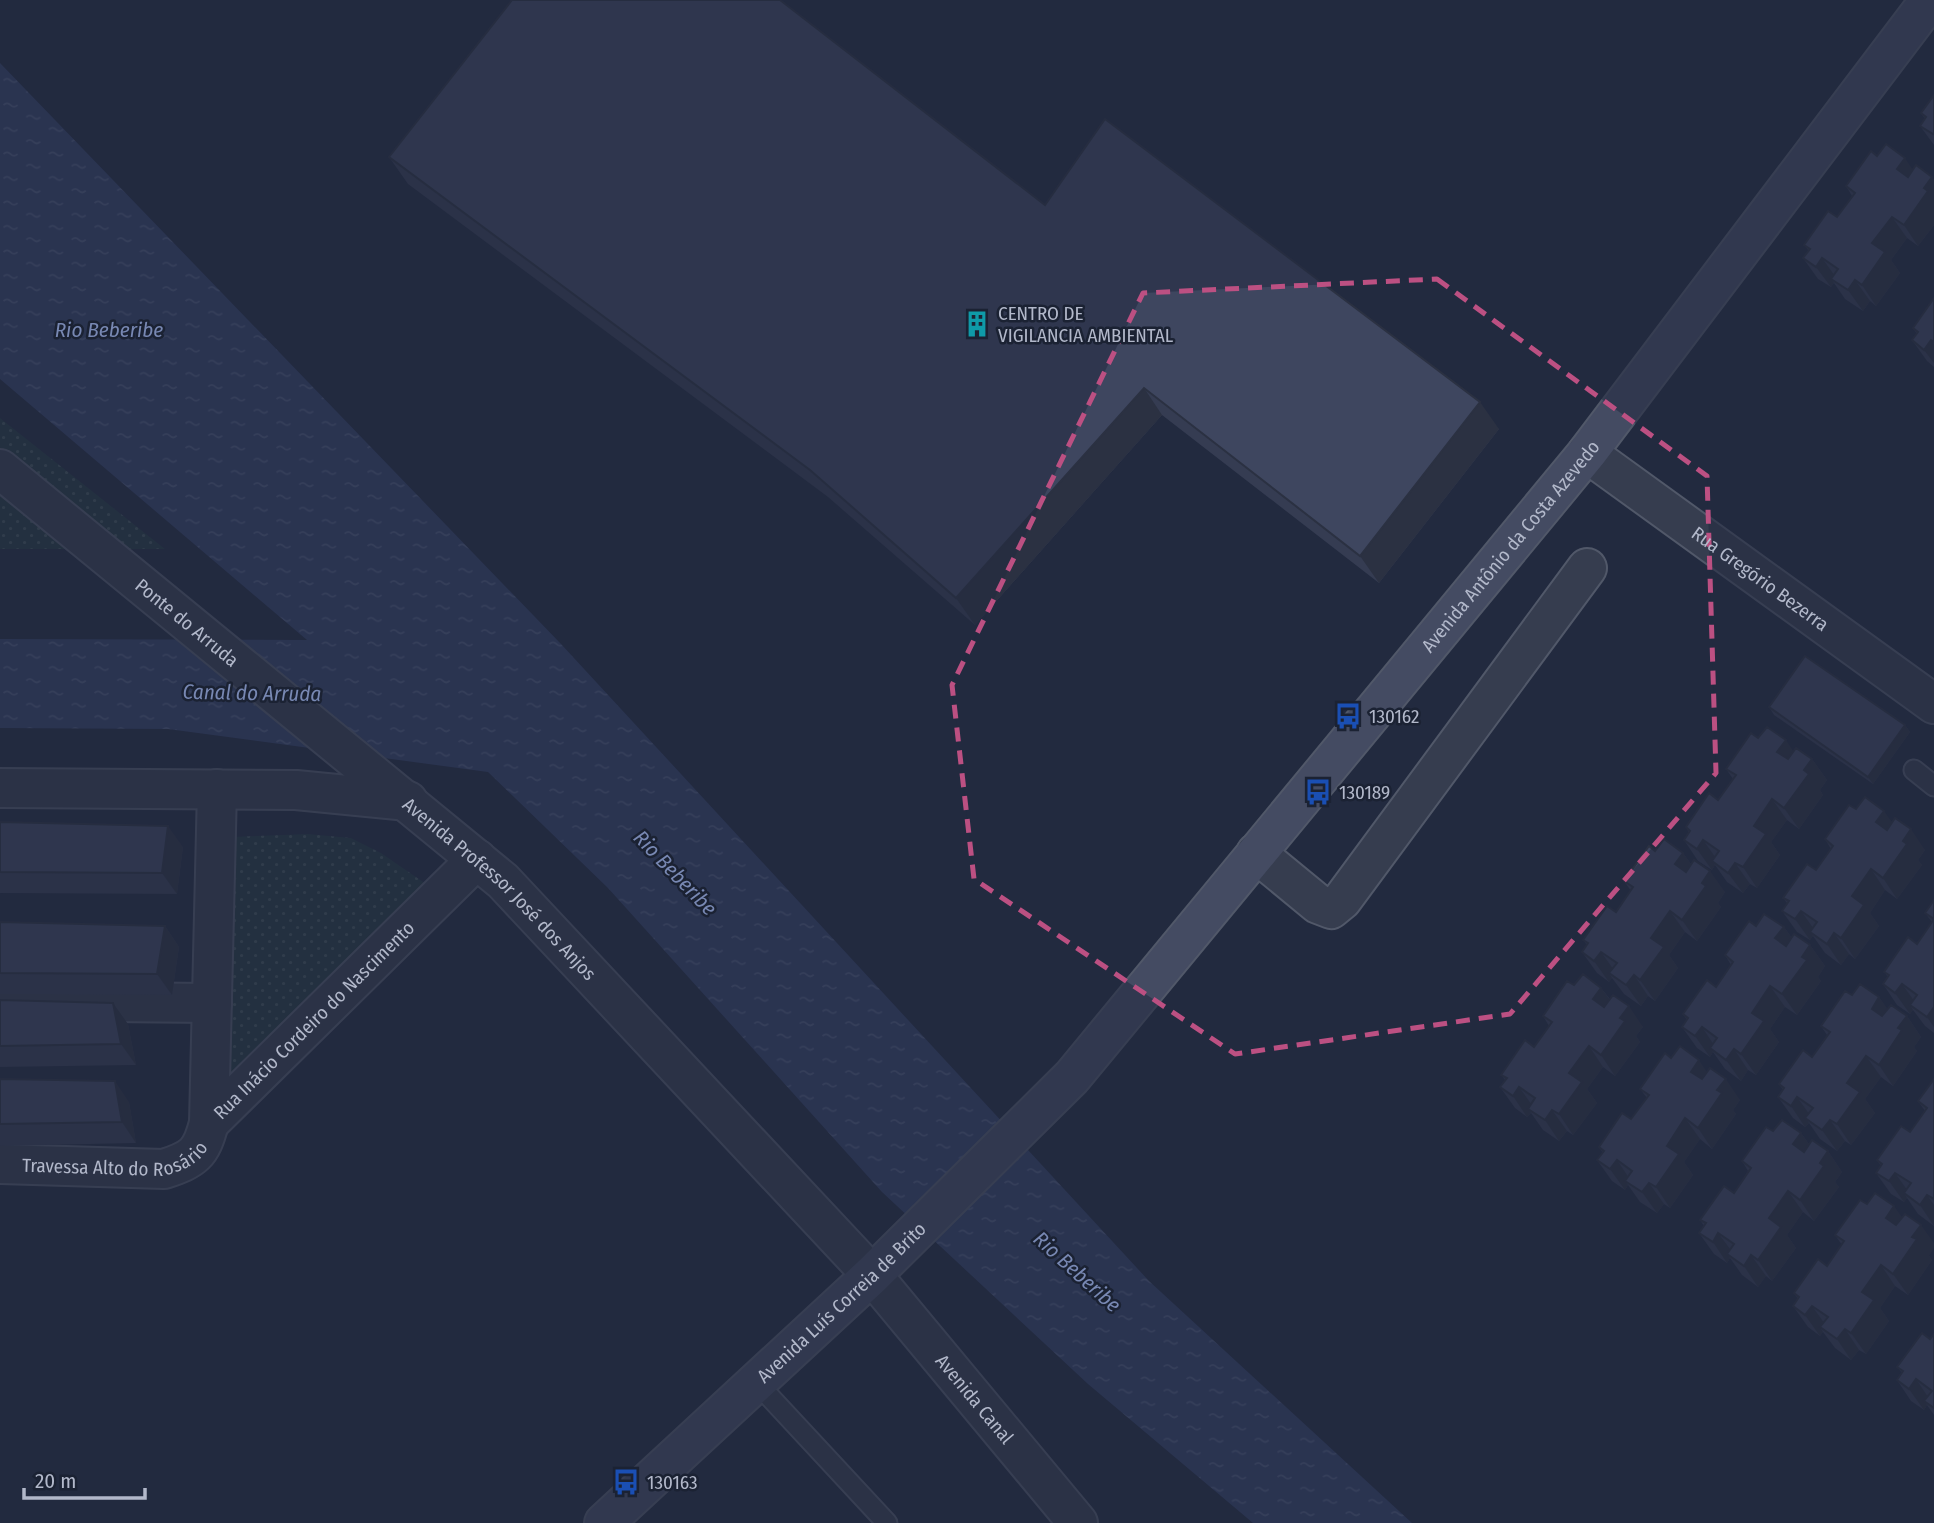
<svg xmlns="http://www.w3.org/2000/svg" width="1934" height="1523" viewBox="0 0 1934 1523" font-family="'Fira Sans Condensed',sans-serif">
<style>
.park{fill:url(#park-dots)}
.water{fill:url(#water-ripples)}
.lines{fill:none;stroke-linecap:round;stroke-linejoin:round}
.service-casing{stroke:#515869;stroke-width:23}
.minor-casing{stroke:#515869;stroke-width:42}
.secondary-casing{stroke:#515869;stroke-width:42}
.service{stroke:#363d4f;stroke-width:19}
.minor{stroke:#363d4f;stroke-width:38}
.secondary{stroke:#444b62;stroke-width:38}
.wall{fill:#353c52}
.shaded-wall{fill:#2b3142}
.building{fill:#3e465f;stroke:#2b3142;stroke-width:2}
.marked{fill:none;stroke:#bc5082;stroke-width:5;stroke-dasharray:14 9;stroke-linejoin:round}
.labels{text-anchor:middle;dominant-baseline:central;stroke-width:5;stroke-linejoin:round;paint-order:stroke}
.poi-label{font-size:19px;fill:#b2b8ca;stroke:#1b2233;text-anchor:start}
.street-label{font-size:19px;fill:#b2b8ca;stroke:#1b2233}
.water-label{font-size:21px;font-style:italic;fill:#7888b3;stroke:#1b2233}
</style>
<defs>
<pattern id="park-dots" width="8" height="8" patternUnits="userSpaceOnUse" patternTransform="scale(1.75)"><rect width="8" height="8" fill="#243840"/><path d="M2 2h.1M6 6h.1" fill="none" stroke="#41535a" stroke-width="1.8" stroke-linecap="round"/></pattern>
<pattern id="water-ripples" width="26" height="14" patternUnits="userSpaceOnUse" patternTransform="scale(1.75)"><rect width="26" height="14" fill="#334065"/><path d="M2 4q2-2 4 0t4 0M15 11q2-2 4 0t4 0" fill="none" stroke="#4e5a7a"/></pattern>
</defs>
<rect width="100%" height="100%" fill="#222a3f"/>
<g class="park">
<path d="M0,418L165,549H0Z"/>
<path d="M308,834L351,838L381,853L432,888L222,1094L229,837Z"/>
</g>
<path class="water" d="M0,63L561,644L1149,1281L1412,1523H1253L1088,1384L882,1192L608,888L488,772L168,729L0,728V639L307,640L0,379Z"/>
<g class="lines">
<g class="service-casing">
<g id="service">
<path d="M1914,770L1934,786"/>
<path d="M756,1382L887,1523"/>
</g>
</g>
<g class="minor-casing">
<g id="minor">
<path id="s1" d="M1587,453L1934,704"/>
<path id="s2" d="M0,469L503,881L872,1275L1078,1523"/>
<path d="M0,788L296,790L408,801"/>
<path d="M1256,853L1318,904L1331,909L1342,900L1587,568"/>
<path d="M0,1001L212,1003"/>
<path id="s3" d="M209,1123L477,859"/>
<path id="s4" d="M0,1164L164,1169C194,1159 201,1154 209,1123L217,789"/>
</g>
</g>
<g class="secondary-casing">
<g id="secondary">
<path id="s5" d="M604,1523L872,1275L1072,1077L1587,453L1930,0"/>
</g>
</g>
<use href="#service" class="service"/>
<use href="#minor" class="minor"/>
<use href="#secondary" class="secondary"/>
</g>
<g class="wall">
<path d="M1934,95V145L1920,126L1925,119L1921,113Z"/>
<path d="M1877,156L1932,177L1934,180V225L1918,246L1907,238L1891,260L1900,273L1876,306L1870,301L1863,311L1845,299L1834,283L1831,287L1818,279L1803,258L1809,251L1804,245L1837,217L1852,196L1846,186Z"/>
<path d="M389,157L1045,205L1499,429L1379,583L1162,415L975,625L828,497L408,184Z"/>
<path d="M1934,298V367L1927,361L1912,340L1917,334L1913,328Z"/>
<path d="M1769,707L1905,725L1910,732L1873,784L1774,715Z"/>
<path d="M1758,738L1812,759L1827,780L1820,790L1823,795L1799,829L1787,820L1771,842L1780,855L1757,888L1750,884L1743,893L1727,882L1715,865L1712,870L1698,861L1684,840L1689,833L1686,827L1718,800L1733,779L1726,769Z"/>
<path d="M1856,809L1892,822L1925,850L1918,860L1922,865L1897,899L1885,890L1870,913L1879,926L1855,959L1849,954L1841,965L1825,953L1813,936L1810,940L1797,932L1782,911L1787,903L1783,898L1816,870L1831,849L1825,839Z"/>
<path d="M0,822L183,847L177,894L0,893Z"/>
<path d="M1655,851L1683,853L1691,864L1725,892L1718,903L1721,907L1697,941L1685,932L1669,955L1678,968L1655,1001L1648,996L1641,1006L1624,994L1612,978L1609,982L1597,973L1582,952L1587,945L1583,940L1616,912L1631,891L1624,881Z"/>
<path d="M1934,900V1033L1925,1026L1913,1010L1910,1014L1897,1005L1883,984L1888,977L1884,972L1917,944L1932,922L1925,913Z"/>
<path d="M0,922L165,926L179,947L172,995L0,994Z"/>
<path d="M1756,926L1784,927L1792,938L1810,945L1825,966L1818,977L1821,981L1797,1015L1785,1007L1770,1029L1779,1042L1756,1075L1748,1070L1741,1081L1725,1069L1713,1052L1710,1057L1697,1048L1682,1027L1687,1020L1683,1014L1716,987L1731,965L1725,955Z"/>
<path d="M1574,985L1601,988L1610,999L1643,1027L1636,1036L1640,1042L1615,1076L1603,1067L1587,1089L1597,1103L1573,1135L1567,1131L1559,1141L1543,1130L1531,1113L1527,1117L1515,1108L1500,1087L1505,1080L1501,1075L1534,1047L1549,1026L1543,1016Z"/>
<path d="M1852,995L1879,997L1887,1009L1907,1016L1921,1037L1914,1047L1917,1051L1893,1086L1881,1077L1865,1099L1875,1113L1851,1145L1845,1141L1837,1151L1820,1139L1809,1123L1805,1127L1793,1118L1778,1097L1783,1090L1779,1084L1812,1057L1827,1035L1821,1026Z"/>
<path d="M0,1000L128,1024L136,1065L0,1067Z"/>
<path d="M1671,1058L1707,1072L1740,1100L1733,1110L1736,1114L1712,1149L1700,1139L1684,1162L1693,1175L1670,1208L1664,1204L1657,1213L1640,1202L1628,1185L1625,1190L1612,1181L1597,1160L1603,1153L1599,1147L1631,1119L1647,1098L1640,1089Z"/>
<path d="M0,1079L129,1102L136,1143L0,1146Z"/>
<path d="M1934,1079V1226L1918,1214L1907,1198L1904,1202L1891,1194L1876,1173L1881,1166L1877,1160L1910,1132L1925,1111L1918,1101Z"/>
<path d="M1773,1131L1801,1133L1809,1144L1828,1151L1842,1172L1835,1182L1839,1187L1814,1221L1803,1212L1787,1235L1796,1248L1772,1281L1766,1276L1758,1287L1742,1275L1730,1258L1727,1263L1714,1254L1699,1233L1704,1226L1700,1220L1734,1193L1748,1171L1742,1161Z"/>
<path d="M1867,1204L1902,1218L1932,1260L1908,1295L1895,1286L1880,1308L1889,1321L1866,1354L1859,1350L1851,1360L1835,1348L1823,1332L1820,1336L1808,1327L1793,1306L1798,1299L1794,1293L1827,1266L1842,1245L1835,1235Z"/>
<path d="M1934,1334V1415L1927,1405L1924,1410L1911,1401L1897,1380L1902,1373L1897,1367L1930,1339Z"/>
</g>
<g class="shaded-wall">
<path d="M1905,158L1919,179L1911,190L1897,169Z"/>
<path d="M1932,177L1934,180V225L1918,246L1904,225L1924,188Z"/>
<path d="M1892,217L1907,238L1891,260L1900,273L1876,306L1862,285L1872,243Z"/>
<path d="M1822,258L1837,279H1831L1834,283L1831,287L1816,267Z"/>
<path d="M1855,280L1870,301L1863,311L1848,290Z"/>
<path d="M1931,340L1934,344V363L1924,350Z"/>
<path d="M1144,388L1162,415L975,625L956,598Z"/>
<path d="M1480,402L1499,429L1379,583L1360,556Z"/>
<path d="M1905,725L1910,732L1873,784L1868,777Z"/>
<path d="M1786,740L1800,761L1792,773L1777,752Z"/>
<path d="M1812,759L1827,780L1820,790L1823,795L1799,829L1784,808L1804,770Z"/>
<path d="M1772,799L1787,820L1771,842L1780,855L1757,888L1743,867L1754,826Z"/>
<path d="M1884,811L1899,832L1890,843L1876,822Z"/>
<path d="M168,826L183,847L177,894L162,873Z"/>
<path d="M1911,829L1925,850L1918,860L1922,865L1897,899L1883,878L1903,841Z"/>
<path d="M1703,840L1718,861H1712L1715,865L1712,870L1697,849Z"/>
<path d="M1683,853L1698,874L1690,885L1675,864Z"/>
<path d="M1735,863L1750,884L1743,893L1728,873Z"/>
<path d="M1871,869L1885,890L1870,913L1879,926L1855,959L1841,938L1852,896Z"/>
<path d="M1710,871L1725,892L1718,903L1721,907L1697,941L1682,920L1702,883Z"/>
<path d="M1670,911L1685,932L1669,955L1678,968L1655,1001L1640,980L1651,938Z"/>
<path d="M1801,911L1816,932H1810L1813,936L1810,940L1795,919Z"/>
<path d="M165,926L179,947L172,995L157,974Z"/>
<path d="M1784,927L1799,948L1790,959L1775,938Z"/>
<path d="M1834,933L1849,954L1841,965L1827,944Z"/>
<path d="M1810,945L1825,966L1818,977L1821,981L1797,1015L1782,994L1802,957Z"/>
<path d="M1601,952L1616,973H1609L1612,978L1609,982L1594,961Z"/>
<path d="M1634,975L1648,996L1641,1006L1626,985Z"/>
<path d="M1902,984L1917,1005H1910L1913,1010L1910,1014L1895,993Z"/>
<path d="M1770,986L1785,1007L1770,1029L1779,1042L1756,1075L1741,1054L1752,1013Z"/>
<path d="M1601,988L1616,1008L1608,1020L1593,999Z"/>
<path d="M1879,997L1894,1018L1886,1030L1872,1009Z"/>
<path d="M113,1003L128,1024L136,1065L121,1044Z"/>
<path d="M1629,1006L1643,1027L1636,1036L1640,1042L1615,1076L1601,1055L1620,1018Z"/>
<path d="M1934,1007V1027L1927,1017Z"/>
<path d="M1907,1016L1921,1037L1914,1047L1917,1051L1893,1086L1879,1065L1898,1028Z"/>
<path d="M1702,1027L1716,1048H1710L1713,1052L1710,1057L1695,1036Z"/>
<path d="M1589,1046L1603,1067L1587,1089L1597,1103L1573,1135L1559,1114L1569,1073Z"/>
<path d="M1734,1049L1748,1070L1741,1081L1726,1060Z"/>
<path d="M1866,1056L1881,1077L1865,1099L1875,1113L1851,1145L1837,1124L1847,1083Z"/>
<path d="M1699,1060L1713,1081L1705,1093L1691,1072Z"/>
<path d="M1726,1079L1740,1100L1733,1110L1736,1114L1712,1149L1698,1128L1717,1090Z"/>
<path d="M115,1081L129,1102L136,1143L122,1122Z"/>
<path d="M1519,1087L1534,1108L1528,1109L1531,1113L1527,1117L1513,1096Z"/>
<path d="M1797,1097L1812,1118H1805L1809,1123L1805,1127L1791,1106Z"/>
<path d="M1552,1110L1567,1131L1559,1141L1545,1120Z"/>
<path d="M1685,1118L1700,1139L1684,1162L1693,1175L1670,1208L1656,1187L1667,1146Z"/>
<path d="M1830,1120L1845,1141L1837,1151L1822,1130Z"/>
<path d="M1801,1133L1816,1154L1807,1165L1793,1144Z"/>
<path d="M1828,1151L1842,1172L1835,1182L1839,1187L1814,1221L1800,1200L1820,1163Z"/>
<path d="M1617,1160L1631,1181H1625L1628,1185L1625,1190L1610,1169Z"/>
<path d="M1895,1173L1910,1194L1904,1193L1907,1198L1904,1202L1889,1181Z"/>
<path d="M1649,1183L1664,1204L1657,1213L1642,1192Z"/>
<path d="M1788,1191L1803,1212L1787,1235L1796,1248L1772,1281L1758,1260L1769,1218Z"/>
<path d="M1927,1195L1934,1205V1226L1920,1205Z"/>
<path d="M1894,1206L1909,1227L1901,1239L1886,1218Z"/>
<path d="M1921,1225L1934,1243V1248L1929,1256L1932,1260L1908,1295L1893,1274L1912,1237Z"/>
<path d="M1718,1233L1733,1253L1727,1254L1730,1258L1727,1263L1713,1242Z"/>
<path d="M1751,1255L1766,1276L1758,1287L1744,1266Z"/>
<path d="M1881,1265L1895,1286L1880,1308L1889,1321L1866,1354L1851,1333L1862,1292Z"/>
<path d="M1812,1306L1827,1327H1820L1823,1332L1820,1336L1805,1315Z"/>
<path d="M1845,1329L1859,1350L1851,1360L1837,1339Z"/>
<path d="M1916,1379L1930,1400L1924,1401L1927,1405L1924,1410L1909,1389Z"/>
</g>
<g class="building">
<path d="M512,0H780L1045,205L1105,119L1480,402L1360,556L1144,388L956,598L810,470L389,157Z"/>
<path d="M1934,95V133L1933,134L1920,126L1926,117L1921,113Z"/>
<path d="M1886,144L1905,158L1897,169L1908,177L1916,165L1932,177L1924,188L1928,191L1904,225L1892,217L1872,243L1885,252L1862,285L1855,280L1848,290L1831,279L1838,269L1822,258L1816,267L1803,258L1810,249L1804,245L1828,211L1837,217L1855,193L1846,186L1871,151L1877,156Z"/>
<path d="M1934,298V342L1931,340L1924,350L1912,340L1918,332L1913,328Z"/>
<path d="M1805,656L1905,725L1868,777L1769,707Z"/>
<path d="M1767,727L1786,740L1777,752L1788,759L1796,748L1812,759L1804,770L1809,774L1784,808L1772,799L1754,826L1766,834L1743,867L1735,863L1728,873L1712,861L1719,851L1703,840L1697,849L1684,840L1690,831L1686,827L1709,793L1718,800L1736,775L1726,769L1751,733L1758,738Z"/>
<path d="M1865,797L1884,811L1876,822L1887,830L1895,818L1911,829L1903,841L1907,844L1883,878L1871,869L1852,896L1864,905L1841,938L1834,933L1827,944L1810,932L1817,922L1801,911L1795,919L1782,911L1789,901L1783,898L1807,864L1816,870L1833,846L1825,839L1849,805L1856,809Z"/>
<path d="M0,822L168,826L162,873L0,872Z"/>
<path d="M1664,839L1683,853L1675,864L1686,872L1694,860L1710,871L1702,883L1706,886L1682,920L1670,911L1651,938L1664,947L1640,980L1634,975L1626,985L1609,973L1617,963L1601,952L1594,961L1582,952L1588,943L1583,940L1607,906L1616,912L1633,887L1624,881L1649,846L1655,851Z"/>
<path d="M1934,900V919L1925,913Z"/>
<path d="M1764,914L1784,927L1775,938L1786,946L1794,934L1810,945L1802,957L1807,960L1782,994L1770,986L1752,1013L1764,1021L1741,1054L1734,1049L1726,1060L1710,1048L1717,1038L1702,1027L1695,1036L1682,1027L1688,1018L1683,1014L1707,980L1716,987L1733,962L1725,955L1749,921L1756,926Z"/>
<path d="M1934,919V1007L1927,1017L1910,1005L1917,995L1902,984L1895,993L1883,984L1889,975L1884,972L1908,937L1917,944Z"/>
<path d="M0,922L165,926L157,974L0,973Z"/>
<path d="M1583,974L1601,988L1593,999L1604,1007L1613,995L1629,1006L1620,1018L1625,1021L1601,1055L1589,1046L1569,1073L1582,1082L1559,1114L1552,1110L1545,1120L1528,1109L1535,1098L1519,1087L1513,1096L1500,1087L1507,1078L1501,1075L1525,1040L1534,1047L1552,1022L1543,1016L1567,981L1574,985Z"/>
<path d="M1860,984L1879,997L1872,1009L1882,1016L1891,1005L1907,1016L1898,1028L1902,1030L1879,1065L1866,1056L1847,1083L1860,1092L1837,1124L1830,1120L1822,1130L1805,1118L1813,1108L1797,1097L1791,1106L1778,1097L1784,1088L1779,1084L1803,1050L1812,1057L1830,1032L1821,1026L1845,991L1852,995Z"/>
<path d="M0,1000L113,1003L121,1044L0,1046Z"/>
<path d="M1680,1046L1699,1060L1691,1072L1702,1079L1710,1068L1726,1079L1717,1090L1722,1093L1698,1128L1685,1118L1667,1146L1679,1154L1656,1187L1649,1183L1642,1192L1625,1181L1632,1171L1617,1160L1610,1169L1597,1160L1604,1151L1599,1147L1622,1113L1631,1119L1649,1095L1640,1089L1665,1053L1671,1058Z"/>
<path d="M0,1079L115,1081L122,1122L0,1124Z"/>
<path d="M1934,1079V1199L1927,1195L1920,1205L1904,1193L1911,1183L1895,1173L1889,1181L1876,1173L1882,1164L1877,1160L1901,1126L1910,1132L1927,1108L1918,1101Z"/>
<path d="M1782,1120L1801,1133L1793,1144L1804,1152L1812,1140L1828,1151L1820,1163L1824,1166L1800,1200L1788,1191L1769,1218L1781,1227L1758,1260L1751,1255L1744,1266L1727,1254L1734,1244L1718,1233L1713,1242L1699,1233L1706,1223L1700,1220L1724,1186L1734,1193L1751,1168L1742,1161L1766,1127L1773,1131Z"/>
<path d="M1875,1193L1894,1206L1886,1218L1896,1225L1905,1214L1921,1225L1912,1237L1917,1239L1893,1274L1881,1265L1862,1292L1874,1300L1851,1333L1845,1329L1837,1339L1820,1327L1828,1317L1812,1306L1805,1315L1793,1306L1799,1297L1794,1293L1818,1259L1827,1266L1844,1241L1835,1235L1860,1200L1867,1204Z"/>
<path d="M1922,1333L1930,1339L1934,1334V1408L1924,1401L1932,1391L1916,1379L1909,1389L1897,1380L1903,1371L1897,1367Z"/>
</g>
<path d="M0 0H1934V1523H0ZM1437,279L1707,476L1716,773L1510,1014L1235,1054L974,879L952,685L1143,293Z" fill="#222a3f" fill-opacity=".55" fill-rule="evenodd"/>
<path class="marked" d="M1437,279L1707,476L1716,773L1510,1014L1235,1054L974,879L952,685L1143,293Z"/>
<defs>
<g id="building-bare" transform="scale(2.1)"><path d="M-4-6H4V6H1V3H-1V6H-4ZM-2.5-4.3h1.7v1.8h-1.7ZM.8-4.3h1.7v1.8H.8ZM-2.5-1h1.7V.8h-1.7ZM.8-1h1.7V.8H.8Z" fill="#0f9aa8" stroke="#1b2233" stroke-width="2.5" paint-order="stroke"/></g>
<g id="bus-bare" transform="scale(2.1)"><path d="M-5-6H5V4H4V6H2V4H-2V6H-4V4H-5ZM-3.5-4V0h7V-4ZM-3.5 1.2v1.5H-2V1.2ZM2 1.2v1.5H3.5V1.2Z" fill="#1a4fb4" stroke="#1b2233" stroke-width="2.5" paint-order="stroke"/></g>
</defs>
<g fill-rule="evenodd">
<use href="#building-bare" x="977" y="324"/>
<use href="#bus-bare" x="1348" y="716"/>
<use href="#bus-bare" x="1318" y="792"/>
<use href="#bus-bare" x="626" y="1482"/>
</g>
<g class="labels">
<g class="poi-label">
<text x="998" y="313">CENTRO DE<tspan x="998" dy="22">VIGILANCIA AMBIENTAL</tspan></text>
<text x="1369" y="716">130162</text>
<text x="1339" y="792">130189</text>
<text x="647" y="1482">130163</text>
</g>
<g class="street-label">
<text stroke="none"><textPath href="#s5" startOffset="1335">Avenida Antônio da Costa Azevedo</textPath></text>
<text stroke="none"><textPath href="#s1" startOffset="214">Rua Gregório Bezerra</textPath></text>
<text stroke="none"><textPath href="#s2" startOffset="242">Ponte do Arruda</textPath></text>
<text stroke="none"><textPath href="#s2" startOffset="653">Avenida Professor José dos Anjos</textPath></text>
<text stroke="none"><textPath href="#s3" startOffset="147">Rua Inácio Cordeiro do Nascimento</textPath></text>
<text stroke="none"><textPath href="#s4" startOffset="117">Travessa Alto do Rosário</textPath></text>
<text stroke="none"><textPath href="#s5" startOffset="324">Avenida Luís Correia de Brito</textPath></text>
<text stroke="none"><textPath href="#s2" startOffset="1351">Avenida Canal</textPath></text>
</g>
<g class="water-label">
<text x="109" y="330">Rio Beberibe</text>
<text transform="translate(252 693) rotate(1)">Canal do Arruda</text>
<text transform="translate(675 873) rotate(46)">Rio Beberibe</text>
<text transform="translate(1077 1272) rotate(42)">Rio Beberibe</text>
</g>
</g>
<path d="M24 1488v10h121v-10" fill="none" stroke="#b2b8ca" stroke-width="3.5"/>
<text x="35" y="1488" font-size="21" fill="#b2b8ca" stroke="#1b2233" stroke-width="5" paint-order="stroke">20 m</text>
</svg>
